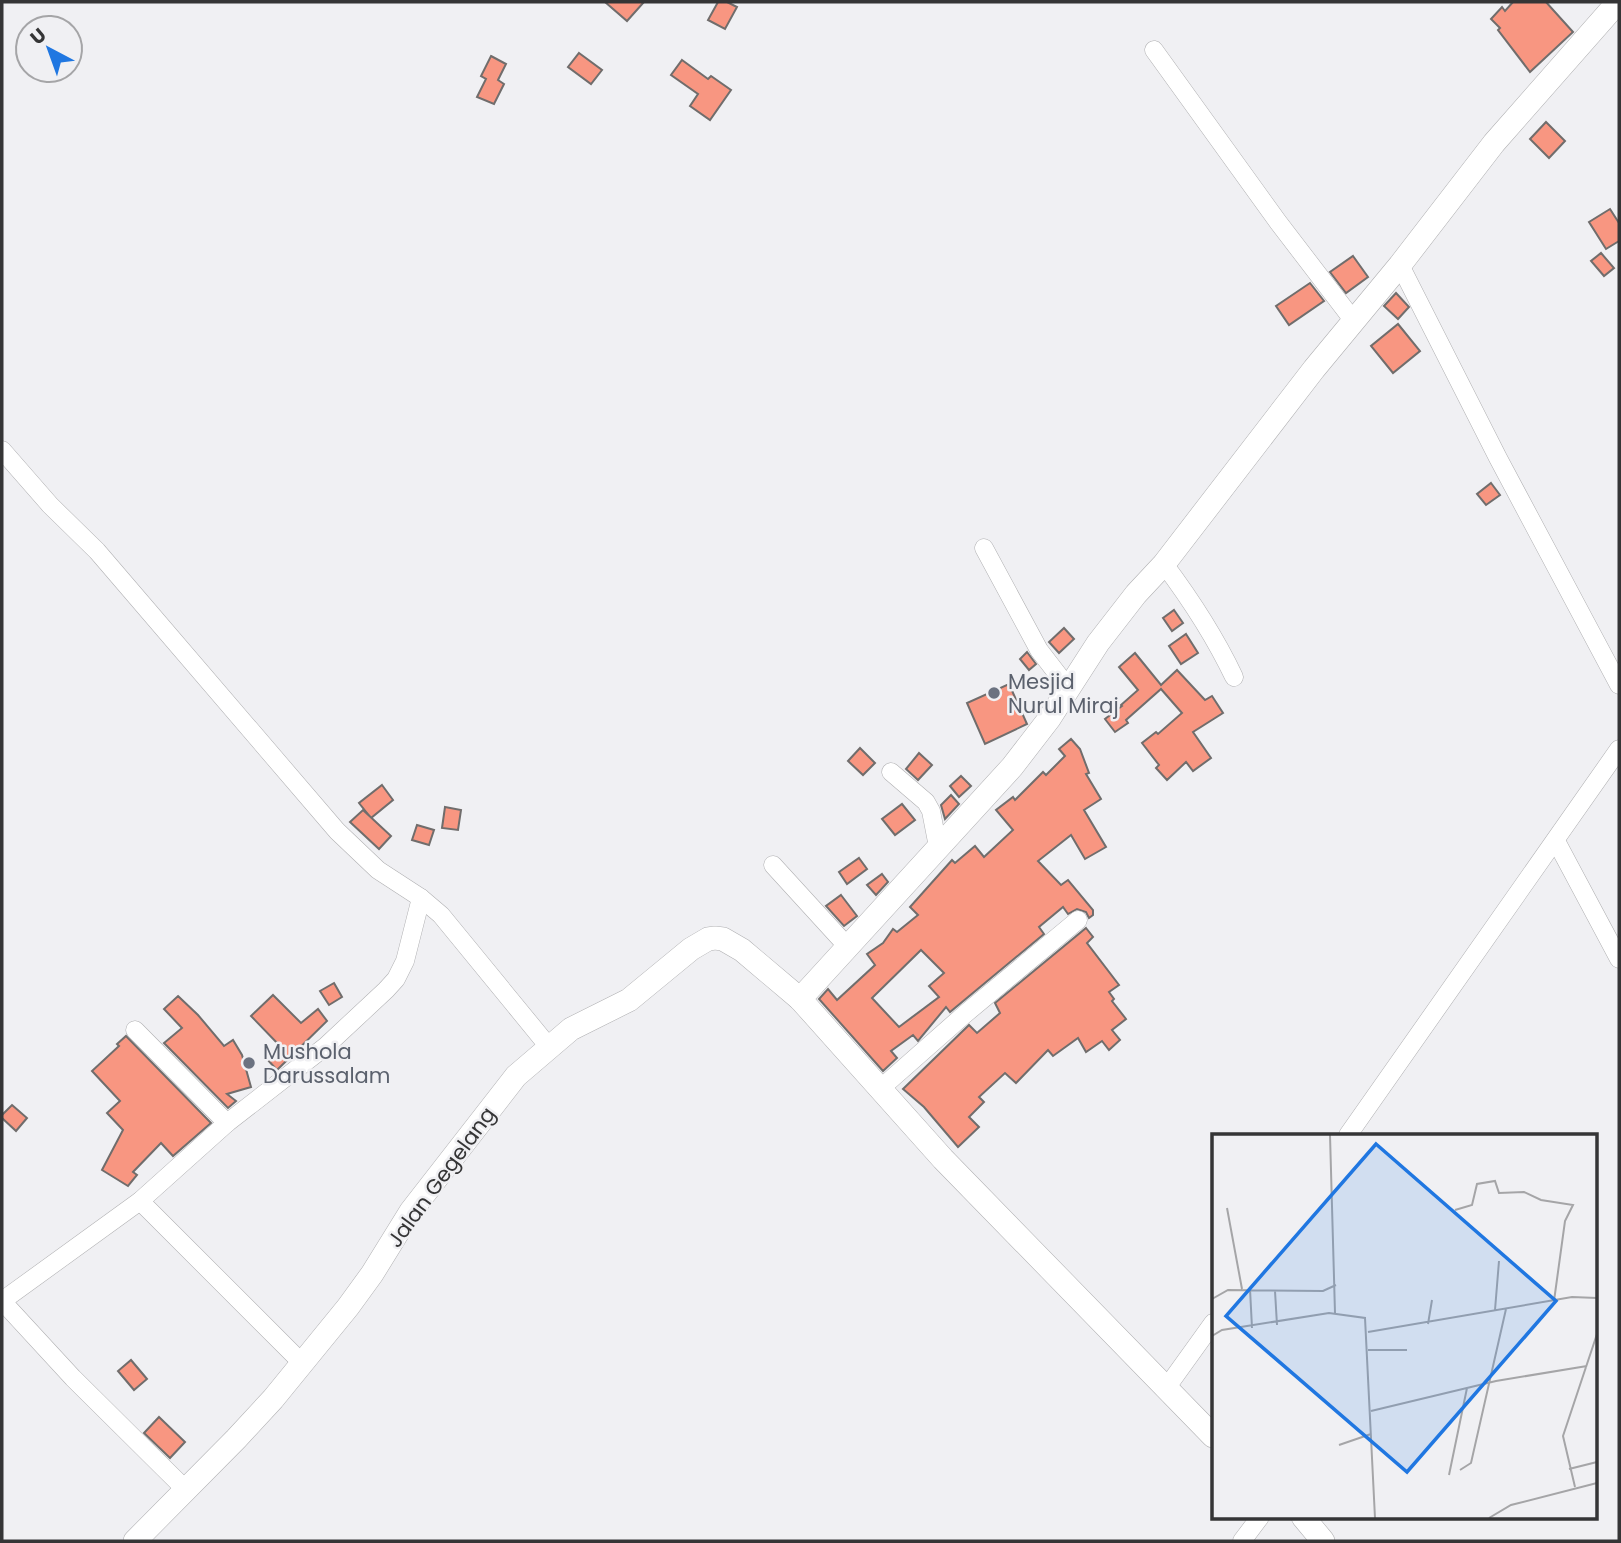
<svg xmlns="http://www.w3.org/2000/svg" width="1621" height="1543" viewBox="0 0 1621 1543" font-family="Poppins,sans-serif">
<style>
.building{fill:#f89681;stroke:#706d6c;stroke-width:2;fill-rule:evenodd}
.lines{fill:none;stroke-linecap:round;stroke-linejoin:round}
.minor-casing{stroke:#afafb1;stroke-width:19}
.tertiary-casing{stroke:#afafb1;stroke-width:24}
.minor{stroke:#fff;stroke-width:18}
.tertiary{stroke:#fff;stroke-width:23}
.worship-dot{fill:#6b7280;stroke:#f0f0f3;stroke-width:2.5}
.labels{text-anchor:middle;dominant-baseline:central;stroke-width:5;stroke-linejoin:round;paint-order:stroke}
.worship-label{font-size:21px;fill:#5b616d;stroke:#f0f0f3;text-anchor:start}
.street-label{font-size:21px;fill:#353536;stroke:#f0f0f3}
.inset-road{fill:none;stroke:#a5a5a7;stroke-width:2}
.view{fill:#2077e1;fill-opacity:0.15;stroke:#2077e1;stroke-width:3.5}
.inset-edge{fill:none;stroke:#353536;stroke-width:3.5}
</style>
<rect width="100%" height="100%" fill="#f0f0f3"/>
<g class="building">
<path d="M605,2H644L627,21Z"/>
<path d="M718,2H727L737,7L725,29L708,20Z"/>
<path d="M1513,2H1546L1573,32L1530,72L1498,30L1500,28L1491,19L1502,7L1505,11Z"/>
<path d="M579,53L602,70L591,84L568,67Z"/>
<path d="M491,56L506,64L498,80L504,84L494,104L477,97L486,79L481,76Z"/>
<path d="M682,60L708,79L711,76L731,90L710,120L690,106L698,94L671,75Z"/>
<path d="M1546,122L1565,141L1549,158L1530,139Z"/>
<path d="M1610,209L1619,223V241L1606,249L1589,222Z"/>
<path d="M1601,253L1614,268L1604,276L1591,261Z"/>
<path d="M1353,256L1368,277L1346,293L1330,272Z"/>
<path d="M1310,283L1324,301L1289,325L1276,306Z"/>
<path d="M1396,293L1409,307L1398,319L1384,306Z"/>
<path d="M1398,324L1420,351L1393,373L1371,346Z"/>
<path d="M1491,483L1500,495L1486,505L1477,494Z"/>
<path d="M1174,610L1183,623L1172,631L1163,618Z"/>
<path d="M1064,628L1074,639L1059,653L1049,642Z"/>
<path d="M1186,634L1198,653L1181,664L1169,646Z"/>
<path d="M1027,652L1036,664L1029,670L1020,659Z"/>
<path d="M1135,653L1161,685L1177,670L1205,700L1212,696L1223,713L1193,732L1211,758L1193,771L1186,762L1167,780L1156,768L1159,765L1142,743L1156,732L1158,734L1182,713L1161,689L1126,720L1128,723L1115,732L1105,719L1122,706L1121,705L1138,690L1119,667Z"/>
<path d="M1009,684L1027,724L985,744L967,703Z"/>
<path d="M1071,739L1080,749L1089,773L1086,774L1101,799L1084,810L1106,847L1085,859L1071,835L1038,861L1061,885L1068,880L1093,910V915L1089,918L1086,912L1077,909L1068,914L1063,907L1039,927L1044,934L950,1012L946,1007L918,1041L913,1035L891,1051L897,1058L883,1071L819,999L828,989L837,1000L875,965L867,954L883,943L893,929L897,932L918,915L910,907L952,860L955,863L975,846L984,857L1013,830L996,810L1013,797L1015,800L1043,772L1046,775L1065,756L1059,749ZM921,950L944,973L929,986L939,997L899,1027L872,998Z"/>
<path d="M860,748L875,763L863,775L848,761Z"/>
<path d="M919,753L932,765L918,780L906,769Z"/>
<path d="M961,776L971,786L959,797L950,786Z"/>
<path d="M382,785L393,800L371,818L359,803Z"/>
<path d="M951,795L959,804L945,819L941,805Z"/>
<path d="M902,804L915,820L895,835L882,819Z"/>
<path d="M445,807L461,810L458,830L442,828Z"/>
<path d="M363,810L391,836L379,849L350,822Z"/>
<path d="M417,825L434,830L429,845L412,840Z"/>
<path d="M859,858L867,869L847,884L839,872Z"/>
<path d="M882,874L888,882L876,895L867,885Z"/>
<path d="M841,895L857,916L844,926L826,906Z"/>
<path d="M1086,928L1093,937L1087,943L1119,985L1109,992L1114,999L1112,1001L1126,1019L1112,1030L1120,1040L1109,1050L1102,1041L1086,1052L1078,1038L1053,1056L1048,1050L1016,1083L1005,1073L979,1097L984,1102L969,1117L979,1127L958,1147L924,1107L903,1089L969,1025L977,1033L1000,1013L995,1003Z"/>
<path d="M334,983L342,997L329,1005L320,991Z"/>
<path d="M273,995L301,1023L318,1009L327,1021L277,1070L266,1058L280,1046L251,1016Z"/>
<path d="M178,996L198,1015L224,1046L233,1040L242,1055L251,1087L227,1094L236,1101L228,1108L164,1043L182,1028L164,1009Z"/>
<path d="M126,1036L211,1123L173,1156L161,1143L133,1172L137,1175L128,1186L102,1170L123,1130L107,1113L120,1101L92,1071L119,1046L117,1044Z"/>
<path d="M12,1105L27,1118L16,1131L2,1118V1115Z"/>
<path d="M131,1360L147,1379L134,1390L118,1371Z"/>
<path d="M159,1417L185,1442L170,1458L144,1433Z"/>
</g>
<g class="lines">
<g class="minor-casing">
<g id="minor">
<path d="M1154,50L1278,222L1353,320"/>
<path d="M1400,265L1498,458L1619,685"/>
<path d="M2,450L50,505L97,551L337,831L378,870L421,898L441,915L549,1047"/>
<path d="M984,548L1039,650L1069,689"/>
<path d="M1164,564C1191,600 1215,637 1234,677"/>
<path d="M891,772L926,802L931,811L938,847"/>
<path d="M1556,841L1619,959"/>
<path d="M773,865L847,946"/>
<path d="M135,1030L227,1123"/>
<path d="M880,1089L965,1014L1078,920"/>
<path d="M1348,1135L1619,749"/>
<path d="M140,1201L302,1363"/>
<path d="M2,1301L140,1201L227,1123L326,1046L386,990L396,979L405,961L421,898"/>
<path d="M2,1301L73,1378L187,1491"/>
<path d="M1167,1387L1213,1323"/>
<path d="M1242,1541L1260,1517"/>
</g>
</g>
<g class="tertiary-casing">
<g id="tertiary">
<path d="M800,999L1012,767L1049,719L1098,643L1136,594L1164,564L1314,369L1400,265L1494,143L1618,2"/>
<path d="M1303,1517L1323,1541"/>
<path d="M135,1541L236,1439L273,1399L348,1307L372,1274L411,1211L516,1076L571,1029L629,1000L691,949L708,939L715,938L723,939L742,950L800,999L943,1159L1213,1436"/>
</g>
</g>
<use href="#minor" class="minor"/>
<use href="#tertiary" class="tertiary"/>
</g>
<g class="worship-dot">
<circle cx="994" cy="693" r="7"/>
<circle cx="249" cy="1063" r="7"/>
</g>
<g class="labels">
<g class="worship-label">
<text x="1008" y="681">Mesjid<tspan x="1008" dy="24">Nurul Miraj</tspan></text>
<text x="263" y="1051">Mushola<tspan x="263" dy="24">Darussalam</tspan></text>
</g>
<g class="street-label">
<text transform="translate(441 1177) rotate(-54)">Jalan Gegelang</text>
</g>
</g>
<g transform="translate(1212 1134)">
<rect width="385" height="385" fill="#f0f0f3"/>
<path class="inset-road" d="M118,1L123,179M15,74L30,155M243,76L260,71L265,50L283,47L287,59L312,58L329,66L361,71L353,87L342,167M38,155L40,194M63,157L65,191M0,165L16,156L111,157L124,151M283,176L287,127M216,190L220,166M156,198L360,163L385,164M0,202L10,196L117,179L153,184L163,384M156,216H195M159,277L284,247L375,232M127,311L159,300M357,335L385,328M248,336L259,329L294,175M237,341L255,254M363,353L351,302L385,200M277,384L299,371L385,349"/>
<path class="view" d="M164,10L344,167L195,338L14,182Z"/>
<rect width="385" height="385" class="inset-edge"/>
</g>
<rect width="1621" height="1543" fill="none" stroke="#353536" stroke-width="7"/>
<g transform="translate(49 49) rotate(319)"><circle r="33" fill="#f0f0f3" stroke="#a5a5a7" stroke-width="2"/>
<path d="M0-5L12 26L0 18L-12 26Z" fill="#2077e1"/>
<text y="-10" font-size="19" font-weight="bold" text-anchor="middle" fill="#353536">U</text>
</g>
</svg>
